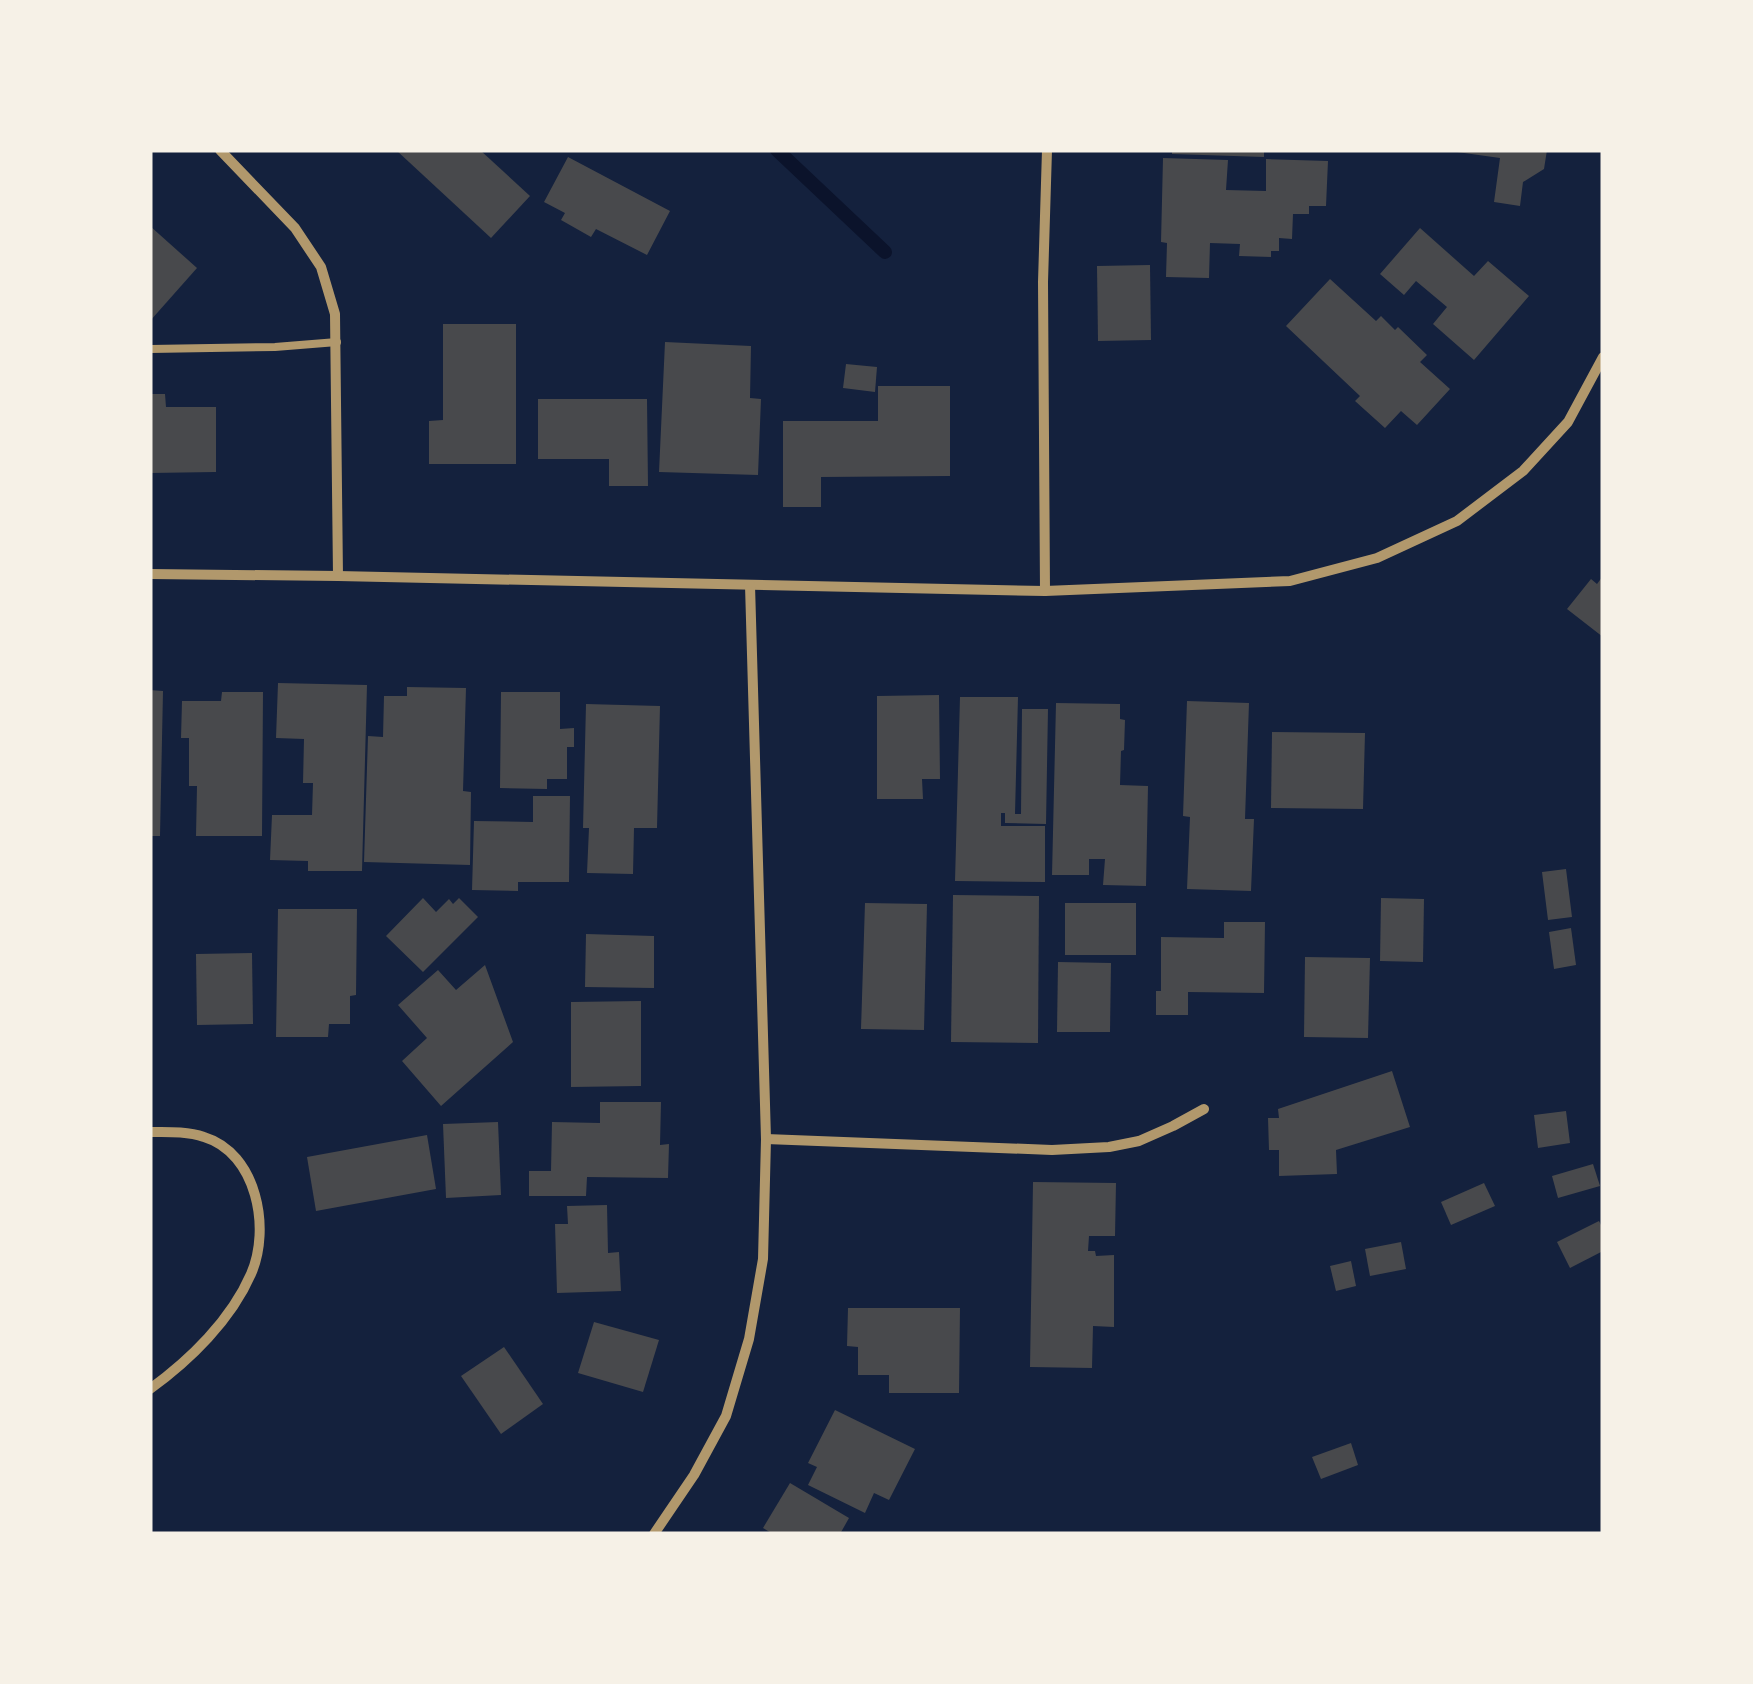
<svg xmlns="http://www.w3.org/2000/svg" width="1753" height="1684" viewBox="0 0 1753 1684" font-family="'Noto Sans',sans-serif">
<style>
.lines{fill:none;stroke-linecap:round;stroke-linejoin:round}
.stream{stroke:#0b132b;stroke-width:14}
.building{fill:#48494c}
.service{stroke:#b1986c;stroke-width:8}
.minor{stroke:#b1986c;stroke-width:10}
</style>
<rect width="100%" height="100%" fill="#14213d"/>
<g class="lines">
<path class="stream" d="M777,150L885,252"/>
</g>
<g class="building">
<path d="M396,150H480L530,196L491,238Z"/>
<path d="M1172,150H1264V157L1172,154Z"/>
<path d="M1457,150H1547L1544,169L1523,182L1520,206L1494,202L1500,158L1457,152Z"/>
<path d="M568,157L670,211L647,255L596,229L591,237L561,220L565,213L544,202Z"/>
<path d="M1163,158L1228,160L1226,190L1266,191V159L1328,161L1326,206H1309V214H1293L1292,239L1279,238V251H1271V257L1239,256L1240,244L1210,243L1209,278L1166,277L1167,243L1161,242Z"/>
<path d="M150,226L197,268L150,321Z"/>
<path d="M1420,228L1474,276L1488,261L1529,296L1474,360L1433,324L1447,307L1416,281L1404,295L1380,274Z"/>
<path d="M1150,265L1151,340L1098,341L1097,266Z"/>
<path d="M1330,279L1376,321L1381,316L1395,330L1398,327L1427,355L1420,362L1450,389L1417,425L1401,411L1385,428L1355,401L1360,396L1286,326Z"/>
<path d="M443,324H516V464H429V421L443,420Z"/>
<path d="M665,342L751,346L750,398L761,399L758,475L659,472Z"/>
<path d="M846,364L877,367L875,392L843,388Z"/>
<path d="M878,386H950V476L821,477V507H783V421H878Z"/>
<path d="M150,394H165L166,407H216V472L150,473Z"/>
<path d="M538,399H647L648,486H609V459H538Z"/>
<path d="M1603,576V637L1567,609L1591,579L1597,584Z"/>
<path d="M278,683L367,685L362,871H308V861L270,860L272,815H312L313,783H303L304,739L276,738Z"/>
<path d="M407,687L466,688L463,791L471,792L470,865L364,862L368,736L383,737L384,696H407Z"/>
<path d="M150,690L163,691L160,836H150Z"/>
<path d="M222,692H263L262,836H196L197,786H189V738H181L182,701H221Z"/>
<path d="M501,692H560V729L574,728V747H567V779H547V789L500,788Z"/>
<path d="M939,695L940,779H922L923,799H877V696Z"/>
<path d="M960,697H1018L1015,814H1021L1022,709H1048L1046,824L1005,823V813H1001V826H1045V882L955,881Z"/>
<path d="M1187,701L1249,703L1245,819H1254L1251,891L1187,889L1190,817L1183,816Z"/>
<path d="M1056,703L1120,704V719L1125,720L1124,750L1121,751L1120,785L1148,786L1146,886L1103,885L1105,859H1089V875H1052Z"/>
<path d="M586,704L660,706L657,828H634L633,874L587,873L589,828H583Z"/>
<path d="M1272,732L1365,733L1363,809L1271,808Z"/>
<path d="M533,796H570L569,882H518V891L472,890L474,821L533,822Z"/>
<path d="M1566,869L1572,917L1548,920L1542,872Z"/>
<path d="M953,895L1039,896L1038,1043L951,1042Z"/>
<path d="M423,898L436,912L449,899L453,904L459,898L478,917L423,972L386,936Z"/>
<path d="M1381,898L1424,899L1423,962L1380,961Z"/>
<path d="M865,903L927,904L924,1030L861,1029Z"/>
<rect x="1065" y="903" width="71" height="52"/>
<path d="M278,909H357L356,995L350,996V1024H329L328,1037H276Z"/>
<path d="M1224,922H1265L1264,993L1188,992V1015H1156V991H1161V937L1224,938Z"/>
<path d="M1571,928L1576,965L1554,969L1549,932Z"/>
<path d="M586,934L654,936V988L585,987Z"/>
<path d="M252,953L253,1024L197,1025L196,954Z"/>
<path d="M1305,957L1370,958L1368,1038L1304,1037Z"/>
<path d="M1058,962L1111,963L1110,1032H1057Z"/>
<path d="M485,965L513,1042L441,1106L402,1061L427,1038L398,1005L438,970L456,990Z"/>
<path d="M641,1001V1086L571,1087V1002Z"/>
<path d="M1392,1071L1410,1127L1336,1150L1337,1174L1279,1176V1150H1269L1268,1118H1279L1278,1109Z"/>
<path d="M600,1102H661L660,1145L669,1144L668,1178L587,1177L586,1196H529V1171H551L552,1122L600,1123Z"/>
<path d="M1566,1111L1570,1143L1538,1148L1534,1115Z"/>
<path d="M498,1122L501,1195L446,1198L443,1124Z"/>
<path d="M427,1135L436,1189L316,1211L307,1157Z"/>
<path d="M1593,1164L1600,1186L1558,1198L1552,1176Z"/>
<path d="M1033,1182L1116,1183L1115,1236H1089L1088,1251H1095L1096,1256L1114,1255V1327L1093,1326L1092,1368L1030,1367Z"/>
<path d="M1484,1183L1495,1206L1451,1225L1441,1202Z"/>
<path d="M607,1205L608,1253L619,1252L621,1291L557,1293L555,1224H568L567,1206Z"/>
<path d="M1599,1221L1603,1229V1251L1570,1268L1557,1242Z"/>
<path d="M1401,1242L1406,1269L1370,1276L1365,1249Z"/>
<path d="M1351,1261L1356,1286L1336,1291L1330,1266Z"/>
<path d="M848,1308H960L959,1393H889V1375H858V1347L847,1346Z"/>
<path d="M594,1322L659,1340L643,1392L578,1373Z"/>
<path d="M504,1347L543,1404L501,1434L461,1376Z"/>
<path d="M835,1410L915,1449L889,1500L874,1493L865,1513L808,1485L817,1467L808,1463Z"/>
<path d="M1351,1443L1358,1465L1321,1479L1312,1457Z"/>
<path d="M790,1483L849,1518L840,1534H773L763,1528Z"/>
</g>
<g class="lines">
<path class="service" d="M150,349L275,347L337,342"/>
<g class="minor">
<path d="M220,150L295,228L321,267L335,314L338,576"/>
<path d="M150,574L338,576L1045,591L1290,581L1377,558L1457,521L1523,471L1568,422L1603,357"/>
<path d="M1045,591L1043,282L1047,150"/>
<path d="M150,1132C167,1132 187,1131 204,1137C257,1153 271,1229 251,1274C231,1320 190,1360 150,1389"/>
<path d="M766,1139L1052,1150L1109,1147L1139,1141L1173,1126L1204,1109"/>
<path d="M654,1534L694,1475L726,1416L749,1339L763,1259L766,1139L750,585"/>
</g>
</g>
<rect width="1753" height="1684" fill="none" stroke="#f6f1e7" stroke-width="305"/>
</svg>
